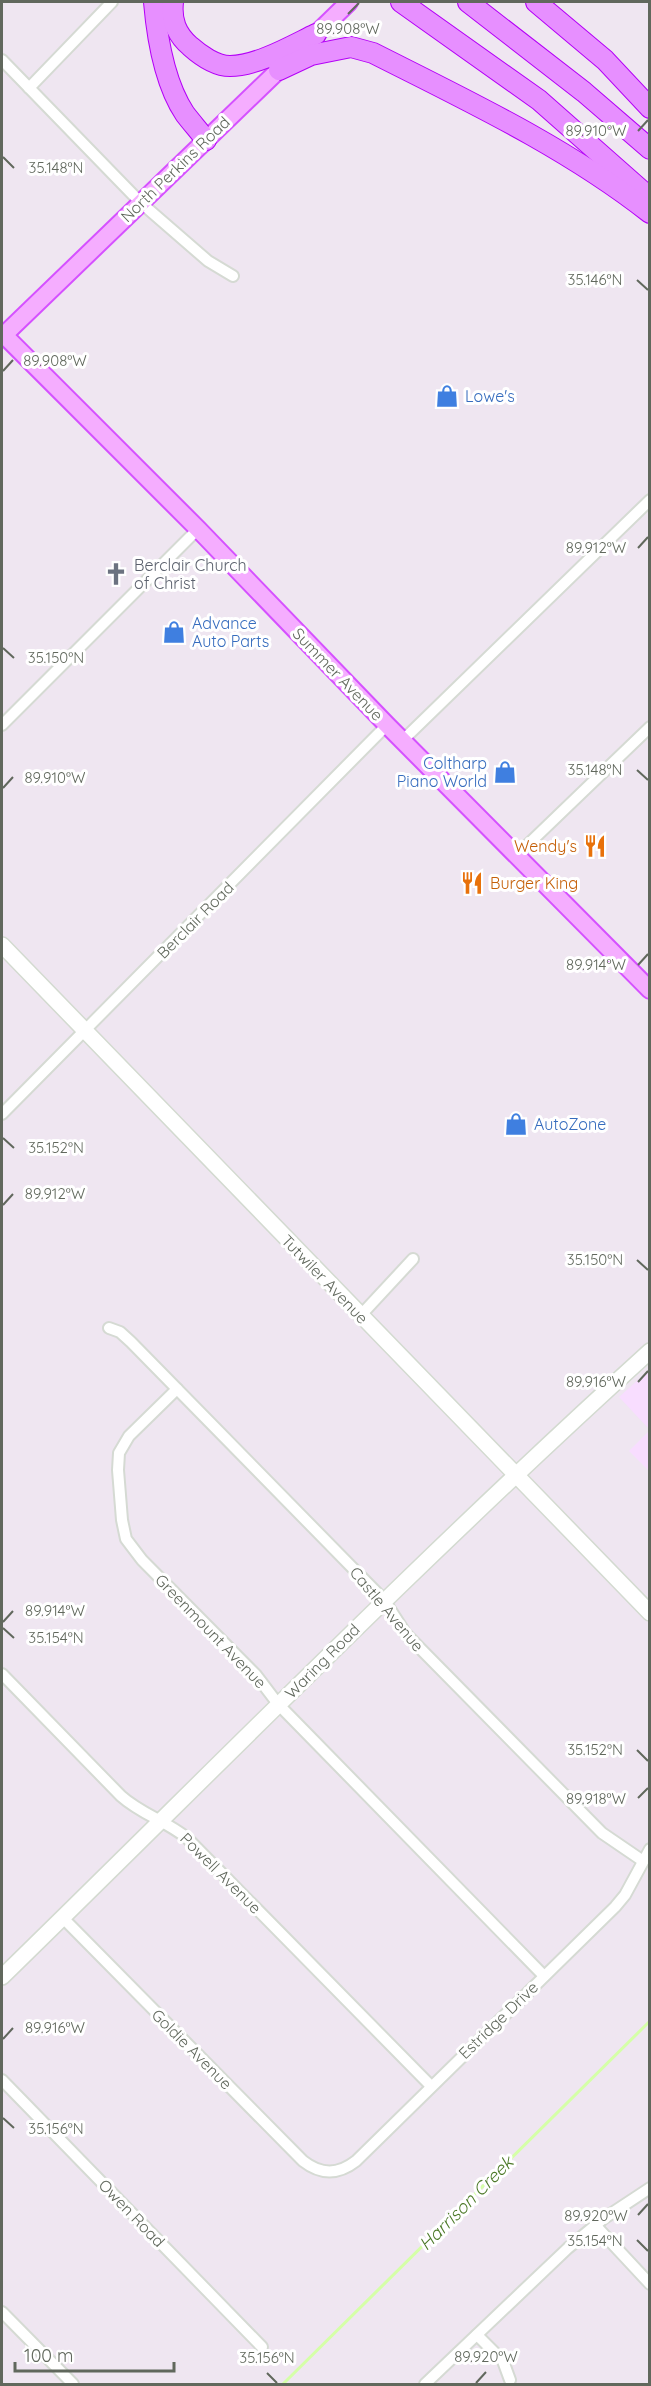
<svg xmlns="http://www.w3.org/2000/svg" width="651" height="2386" viewBox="0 0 651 2386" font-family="Quicksand,sans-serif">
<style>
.commercial{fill:#f8ddff}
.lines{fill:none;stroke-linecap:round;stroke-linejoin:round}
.stream{stroke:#d5ffa8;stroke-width:3}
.street-casing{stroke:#d5dad3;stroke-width:14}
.secondary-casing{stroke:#d3dad0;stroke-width:18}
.primary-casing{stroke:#d551ff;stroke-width:20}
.highway-casing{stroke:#b400f7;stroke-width:22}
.street{stroke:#fff;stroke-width:10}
.secondary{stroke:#fff;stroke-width:15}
.primary{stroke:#f5adff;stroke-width:16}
.highway{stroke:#e78fff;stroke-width:20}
.ticks{fill:none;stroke:#61685d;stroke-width:2}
.labels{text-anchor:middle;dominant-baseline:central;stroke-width:6;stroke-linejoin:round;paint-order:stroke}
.street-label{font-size:16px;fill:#61685d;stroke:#fff}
.shop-label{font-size:16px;fill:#366cbe;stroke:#fff;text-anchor:start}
.worship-label{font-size:16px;fill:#5b616d;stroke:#fff;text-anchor:start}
.food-label{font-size:16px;fill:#c56008;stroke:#fff;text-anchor:end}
.water-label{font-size:18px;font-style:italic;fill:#4d7a29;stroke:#fff}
.ticks-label{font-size:15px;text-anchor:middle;fill:#61685d;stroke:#fff;stroke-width:6;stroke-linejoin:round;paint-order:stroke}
</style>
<rect width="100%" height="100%" fill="#efe6f1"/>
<g class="commercial">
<path d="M649,1370V1429L619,1397Z"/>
<path d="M649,1431V1471L629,1451Z"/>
</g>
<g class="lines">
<path class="stream" d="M283,2384L650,2021"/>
<g class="street-casing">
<g id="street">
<path d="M2,60L140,202L208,261L233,276"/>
<path d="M29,88L112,2"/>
<path d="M2,725L198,529"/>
<path d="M402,741L650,500"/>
<path d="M517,855L650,727"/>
<path d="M2,1114L387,725"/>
<path d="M361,1315L413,1259"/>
<path d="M109,1328L120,1332L131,1342L384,1600L406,1634L602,1833L643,1861"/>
<path d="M177,1389L129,1436L119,1453L118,1470L122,1520L126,1539L142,1560L256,1675L278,1704L544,1976"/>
<path d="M2,1674L121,1796C141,1814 166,1821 187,1838L431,2086"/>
<path d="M62,1917L303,2161C321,2175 338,2175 356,2161L615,1907L625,1895L650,1849"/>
<path d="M2,2080L262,2347"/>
<path d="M595,2225L650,2284"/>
<path d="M2,2312L73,2384"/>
<path d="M477,2335L503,2361L510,2380"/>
<path d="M425,2384L568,2248L603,2219L650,2188"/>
</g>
</g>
<g class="secondary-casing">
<g id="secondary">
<path d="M2,945L650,1613"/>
<path d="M2,1977C217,1767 427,1553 650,1351"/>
</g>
</g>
<g class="primary-casing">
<g id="primary">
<path d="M307,43L349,2"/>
<path d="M2,333L198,529L387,725L650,990"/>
<path d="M4,335L288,61"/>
</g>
</g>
<g class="highway-casing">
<g id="highway">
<path d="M154,2C157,37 165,84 185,114C192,123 199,131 206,140"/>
<path d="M173,2C171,20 176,34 190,46C200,55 216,66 230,66C257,66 293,45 316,34"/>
<path d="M401,2L539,100L650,198"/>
<path d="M468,2L584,92L650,149"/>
<path d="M536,2L605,60L650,108"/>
<path d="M279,70L311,55L351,47L373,53C468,101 566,147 650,213"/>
</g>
</g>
<use href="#street" class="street"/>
<use href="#secondary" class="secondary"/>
<use href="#primary" class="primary"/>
<use href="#highway" class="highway"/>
</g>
<path class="ticks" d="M348,14L359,3M638,131L648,120M3,157L14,168M637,280L648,290M3,371L13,360M638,548L648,537M3,648L14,658M637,770L648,780M3,788L13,777M638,965L648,954M3,1138L14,1148M3,1205L13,1194M637,1260L648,1270M638,1382L648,1371M3,1622L13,1611M3,1628L14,1638M637,1750L648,1761M638,1798L648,1788M3,2039L13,2028M3,2118L14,2128M638,2215L648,2204M637,2240L648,2251M267,2373L277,2383M476,2383L486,2372"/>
<defs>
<g id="shop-bare" transform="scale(1.8)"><path d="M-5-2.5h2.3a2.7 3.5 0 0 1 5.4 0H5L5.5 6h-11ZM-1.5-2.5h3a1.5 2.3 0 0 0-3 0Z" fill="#3f7fe0" stroke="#fff" stroke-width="2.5" paint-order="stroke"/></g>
<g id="church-bare" transform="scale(1.8)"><path d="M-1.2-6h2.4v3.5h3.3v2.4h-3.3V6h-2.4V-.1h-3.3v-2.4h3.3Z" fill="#6b7280" stroke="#fff" stroke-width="2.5" paint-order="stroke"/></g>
<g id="restaurant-bare" transform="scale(1.8)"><path d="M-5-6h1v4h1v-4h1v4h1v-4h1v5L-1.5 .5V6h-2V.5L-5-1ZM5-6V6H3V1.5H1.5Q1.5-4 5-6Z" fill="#e8710a" stroke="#fff" stroke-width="2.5" paint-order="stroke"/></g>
</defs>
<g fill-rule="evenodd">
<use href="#shop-bare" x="447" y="396"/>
<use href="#church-bare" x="116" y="574"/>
<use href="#shop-bare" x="174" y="632"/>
<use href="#shop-bare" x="505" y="772"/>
<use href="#restaurant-bare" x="595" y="846"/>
<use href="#restaurant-bare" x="472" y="883"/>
<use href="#shop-bare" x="516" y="1124"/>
</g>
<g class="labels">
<g class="street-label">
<text transform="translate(175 169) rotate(-44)">North Perkins Road</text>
<text transform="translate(338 674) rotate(46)">Summer Avenue</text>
<text transform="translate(195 920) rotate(-45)">Berclair Road</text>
<text transform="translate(325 1279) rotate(46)">Tutwiler Avenue</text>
<text transform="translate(387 1609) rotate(50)">Castle Avenue</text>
<text transform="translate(211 1631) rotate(46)">Greenmount Avenue</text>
<text transform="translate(322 1661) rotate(-45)">Waring Road</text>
<text transform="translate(221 1873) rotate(45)">Powell Avenue</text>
<text transform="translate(498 2020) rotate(-44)">Estridge Drive</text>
<text transform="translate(192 2049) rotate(45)">Goldie Avenue</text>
<text transform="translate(132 2213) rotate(46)">Owen Road</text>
</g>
<g class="shop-label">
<text x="465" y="396">Lowe's</text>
<text x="192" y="623">Advance<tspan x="192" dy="18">Auto Parts</tspan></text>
<text x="487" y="763" text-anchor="end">Coltharp<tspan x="487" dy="18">Piano World</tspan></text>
<text x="534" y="1124">AutoZone</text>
</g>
<g class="worship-label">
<text x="134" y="565">Berclair Church<tspan x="134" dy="18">of Christ</tspan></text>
</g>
<g class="food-label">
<text x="577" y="846">Wendy's</text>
<text x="490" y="883" text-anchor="start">Burger King</text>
</g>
<g class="water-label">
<text transform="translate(466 2203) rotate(-45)">Harrison Creek</text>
</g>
</g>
<g class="ticks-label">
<text x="348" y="34">89.908°W</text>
<text x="596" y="136">89.910°W</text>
<text x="56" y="173">35.148°N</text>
<text x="595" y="285">35.146°N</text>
<text x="55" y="366">89.908°W</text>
<text x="596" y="553">89.912°W</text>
<text x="56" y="663">35.150°N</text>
<text x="595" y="775">35.148°N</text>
<text x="55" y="783">89.910°W</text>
<text x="596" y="970">89.914°W</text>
<text x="56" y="1153">35.152°N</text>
<text x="55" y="1199">89.912°W</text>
<text x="595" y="1265">35.150°N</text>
<text x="596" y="1387">89.916°W</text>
<text x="55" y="1616">89.914°W</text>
<text x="56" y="1643">35.154°N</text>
<text x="595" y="1755">35.152°N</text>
<text x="596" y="1804">89.918°W</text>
<text x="55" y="2033">89.916°W</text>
<text x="56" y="2134">35.156°N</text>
<text x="596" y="2221">89.920°W</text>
<text x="595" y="2246">35.154°N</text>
<text x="486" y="2362">89.920°W</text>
<text x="267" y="2363">35.156°N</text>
</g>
<rect width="651" height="2386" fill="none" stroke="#61685d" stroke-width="6"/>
<path d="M15 2362v9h159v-9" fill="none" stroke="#61685d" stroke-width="3"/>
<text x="24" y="2362" font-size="18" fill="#61685d" stroke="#ffffff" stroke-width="4.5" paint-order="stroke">100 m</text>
</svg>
